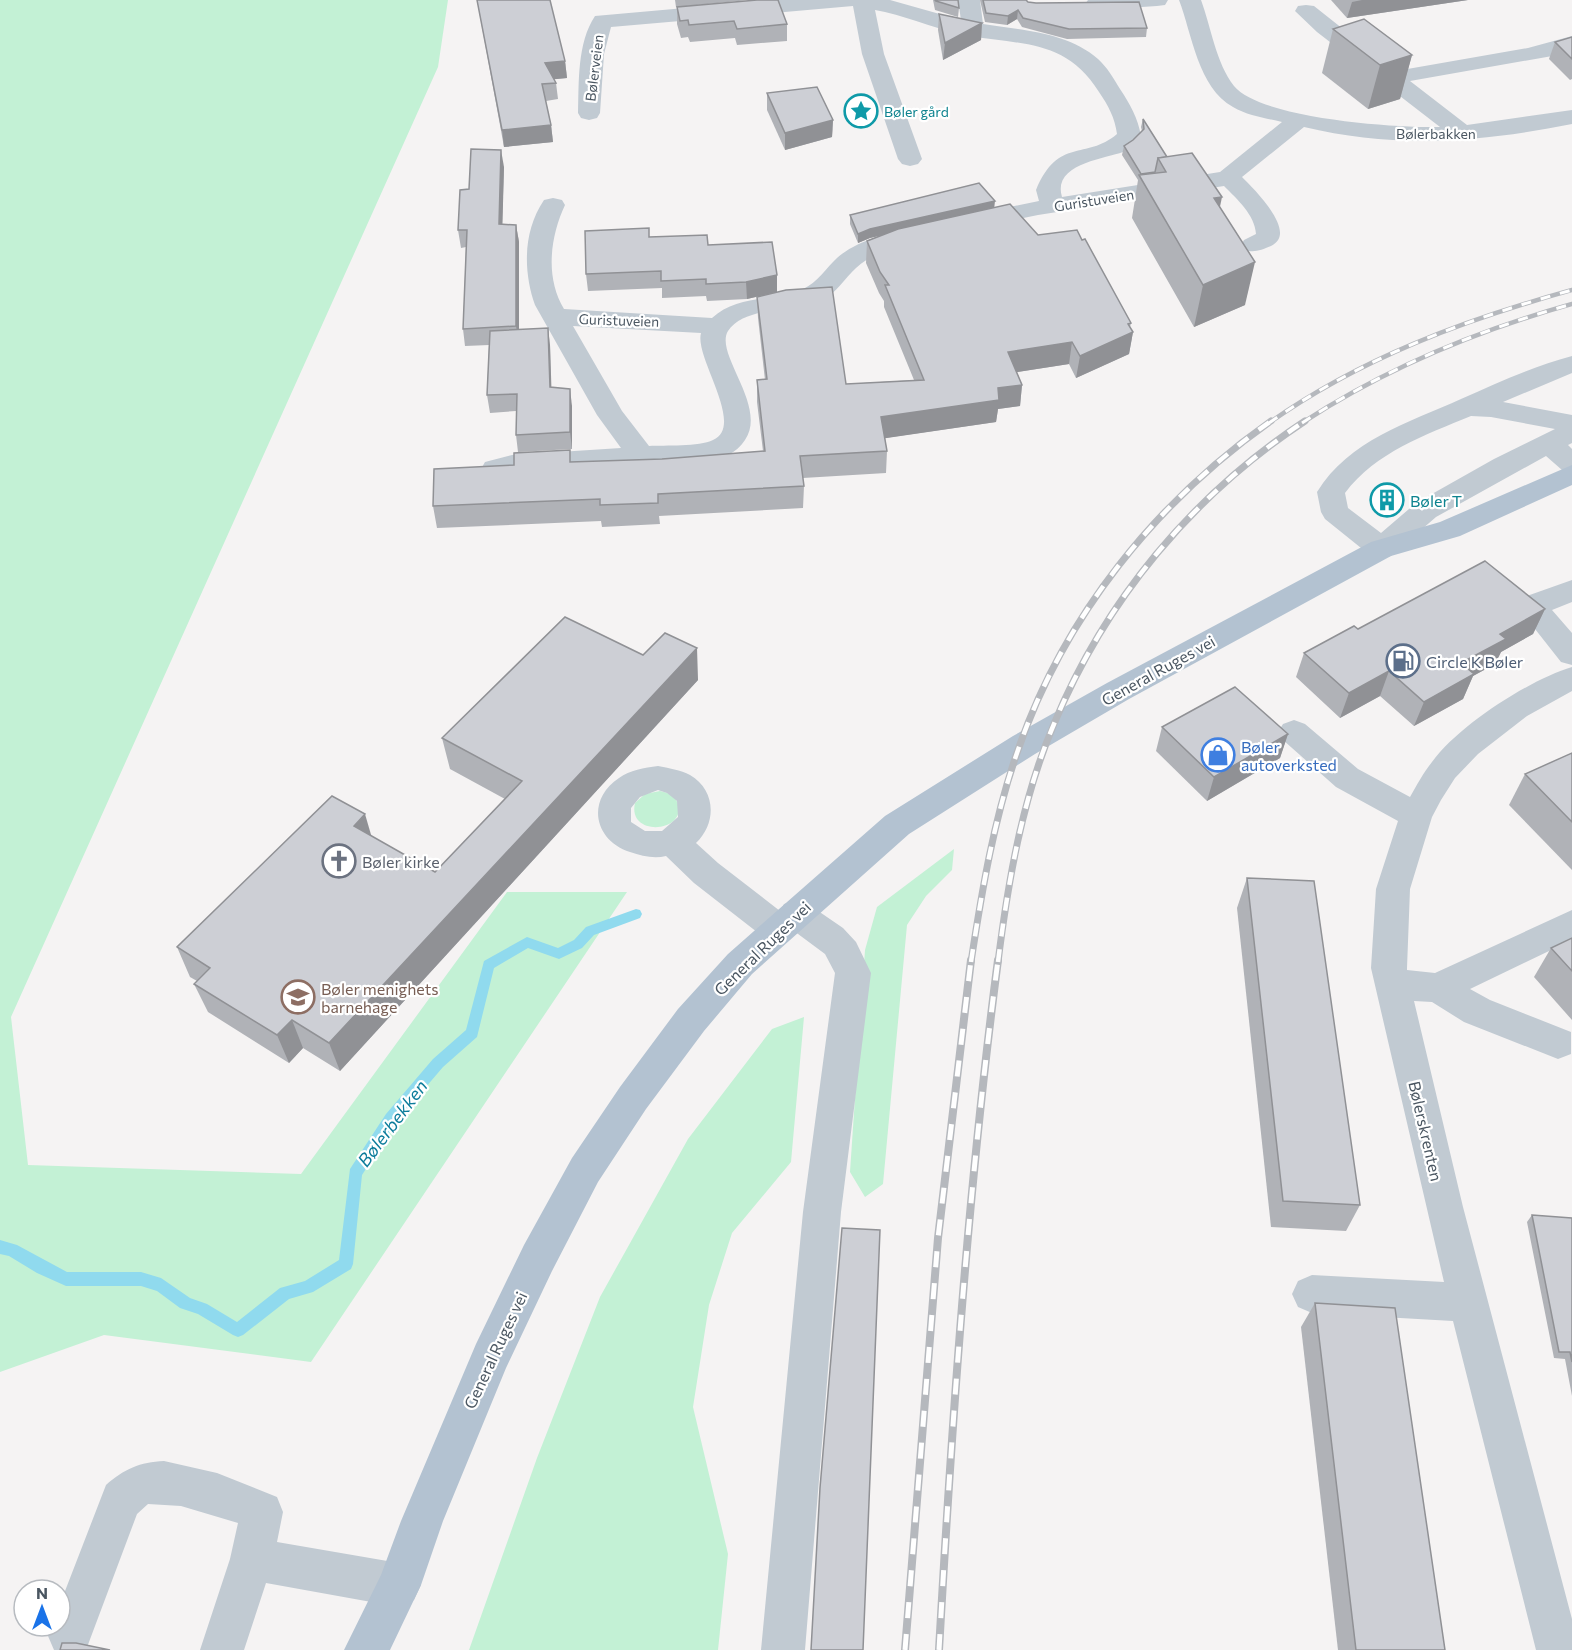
<svg xmlns="http://www.w3.org/2000/svg" width="1572" height="1650" viewBox="0 0 1572 1650" font-family="Commissioner,sans-serif">
<style>
.green{fill:#c3f1d5}
.lines{fill:none;stroke-linecap:round;stroke-linejoin:round}
.stream{fill:#90daee;fill-rule:evenodd}
.minor{fill:#c1cad2;fill-rule:evenodd}
.major{fill:#b3c2d1;fill-rule:evenodd}
.rail-far2-casing{stroke:#b5b8bd;stroke-width:4.5}
.rail-far1-casing{stroke:#b5b8bd;stroke-width:7}
.rail-casing{stroke:#b5b8bd;stroke-width:8}
.rail-far2{stroke:#fff;stroke-width:3;stroke-dasharray:10;stroke-linecap:butt}
.rail-far1{stroke:#fff;stroke-width:4.5;stroke-dasharray:13;stroke-linecap:butt}
.rail{stroke:#fff;stroke-width:5;stroke-dasharray:16;stroke-linecap:butt}
.wall{fill:#b0b2b7}
.shaded-wall{fill:#909195}
.building{fill:#cdcfd5;stroke:#909195;stroke-width:1.5}
.labels{text-anchor:middle;dominant-baseline:central;stroke-width:4.5;stroke-linejoin:round;paint-order:stroke}
.far-street-label{font-size:14px;fill:#4a5661;stroke:#fff}
.far-culture-label{font-size:14px;fill:#0d838f;stroke:#fff;text-anchor:start}
.culture-label{font-size:16px;fill:#0d838f;stroke:#fff;text-anchor:start}
.service-label{font-size:16px;fill:#4e5e75;stroke:#fff;text-anchor:start}
.street-label{font-size:16px;fill:#4a5661;stroke:#fff}
.shop-label{font-size:16px;fill:#366cbe;stroke:#fff;text-anchor:start}
.worship-label{font-size:16px;fill:#5b616d;stroke:#fff;text-anchor:start}
.education-label{font-size:16px;fill:#785e54;stroke:#fff;text-anchor:start}
.water-label{font-size:18px;font-style:italic;fill:#0c7c9b;stroke:#fff}
</style>
<rect width="100%" height="100%" fill="#f5f3f3"/>
<g class="green">
<path d="M0,0H448L438,67L11,1017L28,1165L301,1174L507,892H627L311,1362L104,1335L0,1372Z"/>
<path d="M660,791C668,793 675,795 678,804C686,833 627,837 635,803L645,794Z"/>
<path d="M954,849L952,870L926,896L907,925L883,1184L865,1197L850,1172L865,950L877,907Z"/>
<path d="M804,1017L791,1162L732,1233L709,1305L693,1407L728,1554L718,1650H469L537,1458L600,1297L688,1139L772,1029Z"/>
</g>
<g class="lines">
<path class="stream" d="M636,909L640,910L642,914L640,918L594,935L582,948L559,959L528,948L494,968L477,1037L443,1067L396,1122L362,1175L353,1264L351,1269L313,1292L289,1299L243,1335L238,1337L233,1335L198,1314L180,1308L157,1291L141,1286H66L37,1273L9,1256L0,1254V1240L17,1245L67,1272H141L161,1278L190,1298L207,1304L237,1322L280,1288L305,1281L339,1260L350,1169L386,1114L433,1059L466,1030L484,961L527,937L558,948L574,940L586,927Z"/>
<g class="minor">
<path d="M774,0H890L961,20L958,0H980L983,24C1021,30 1068,32 1098,59C1107,67 1114,79 1120,89C1130,104 1138,118 1141,136C1136,142 1130,149 1123,152C1104,159 1052,164 1062,197L1220,172L1282,122C1266,118 1248,116 1233,107C1198,88 1192,34 1179,0H1201C1211,27 1216,63 1234,86C1261,119 1398,128 1440,127L1317,32L1295,11L1298,6L1306,5L1314,6L1396,71L1528,48L1572,36V50L1558,55L1410,81L1467,125L1572,110V124C1482,142 1395,149 1304,127L1242,177C1254,189 1299,233 1271,246C1261,250 1255,253 1244,250L1241,245L1244,240L1256,234C1255,215 1237,199 1224,186L1038,215L974,228L965,226L962,221L965,216L1039,201L1036,190C1059,136 1085,161 1117,134C1115,118 1108,105 1099,92C1066,40 1024,45 970,36C941,31 914,19 885,12L875,10L884,54L922,159L918,164L910,166L902,164L898,159L862,54L853,6L611,27L604,54L600,113L597,118L589,120L581,118L578,113C579,82 577,43 595,16Z"/>
<path d="M1088,0H1168L1165,5L1157,6L1096,10L1088,9L1085,4Z"/>
<path d="M553,198L562,200L565,205C550,237 545,278 564,309L712,318C737,295 774,301 803,289C817,283 827,267 837,258C854,242 896,227 919,233L922,238L919,243C896,249 874,251 856,268C845,278 836,293 823,300C798,311 744,306 728,331C714,354 768,406 745,440C736,454 723,458 706,460L513,473L495,478L485,476L481,469L485,462L512,455L621,448L597,415L535,305C523,271 523,231 544,200ZM573,326L701,333C694,357 746,426 713,440C699,447 665,445 649,446L622,411Z"/>
<path d="M1572,356V373L1503,402L1572,415V443L1568,445L1572,449V472L1562,470L1546,456L1436,517L1391,556L1381,559L1371,556L1325,519L1321,512L1317,492C1349,440 1408,423 1461,399C1497,383 1534,366 1572,356ZM1471,416L1491,417L1555,429L1494,459L1416,503L1381,533L1348,508L1345,493C1376,452 1425,435 1471,416Z"/>
<path d="M1572,580V602L1552,610L1572,633V665L1561,662L1517,606L1521,598Z"/>
<path d="M1572,667V691L1527,716L1478,754L1455,778L1441,800L1432,817L1410,889L1407,968V970L1435,973L1572,910V940L1470,989L1490,1000L1571,1032V1054L1558,1059L1464,1022L1432,1002L1414,1001L1463,1207L1572,1619V1650H1536L1453,1321L1312,1313L1298,1307L1292,1294L1298,1281L1312,1275L1444,1282L1371,968L1376,889L1398,821L1336,787L1283,740L1278,732L1283,724L1294,720L1305,724L1358,769L1410,797C1417,785 1423,773 1432,762C1459,725 1529,680 1572,667Z"/>
<path d="M658,766C668,768 681,770 690,775C716,790 717,823 696,843L718,863L780,911L784,904L796,900L808,904L843,928L856,942L871,973L841,1212L805,1650H761L803,1212L835,973L825,954L794,931L790,939L778,943L766,939L694,883L666,856C654,859 642,856 630,852C595,841 585,801 619,778C630,770 644,768 658,766ZM658,790L667,793L677,801L678,817L662,831H645L631,822V808L640,797Z"/>
<path d="M164,1461L217,1473L277,1497L283,1512L277,1542L399,1563L414,1570L421,1585L414,1600L399,1607L266,1583L244,1650H200L230,1559L238,1523L181,1506L148,1504L137,1514L86,1650H54L48,1636L52,1626H60V1604L106,1485C124,1469 140,1462 164,1461Z"/>
</g>
<path class="major" d="M1572,465V485L1460,536L1391,556L1129,699L1035,754L909,834L752,974L704,1031L646,1109L598,1182L552,1271L506,1368L443,1521L421,1585L390,1650H344L381,1575L401,1521L476,1344L524,1245L572,1158L620,1087L678,1009L728,954L885,816L1013,736L1107,683L1371,542L1440,522Z"/>
<g class="rail-far2-casing">
<g id="rail-far2">
<path d="M1269,423C1361,358 1464,320 1572,290"/>
<path d="M1302,423C1386,368 1476,331 1572,304"/>
</g>
</g>
<g class="rail-far1-casing">
<g id="rail-far1">
<path d="M971,962C982,890 994,818 1018,750C1064,616 1156,502 1271,421"/>
<path d="M998,962C1008,882 1022,799 1054,724C1105,600 1193,495 1305,421"/>
</g>
</g>
<g class="rail-casing">
<g id="rail">
<path d="M905,1650L938,1238L971,960"/>
<path d="M939,1650C952,1420 968,1189 998,960"/>
</g>
</g>
<use href="#rail-far2" class="rail-far2"/>
<use href="#rail-far1" class="rail-far1"/>
<use href="#rail" class="rail"/>
</g>
<g class="wall">
<path d="M477,0L565,61L567,78L554,79L556,83L558,99L546,101L551,125L553,142L504,147Z"/>
<path d="M675,0H749L676,7Z"/>
<path d="M933,0H958L959,8L958,17L935,10Z"/>
<path d="M980,0H1026L1028,2L1147,28L1146,37L1067,39L1022,27L1017,19L1007,25L985,22Z"/>
<path d="M1331,0H1468L1347,18Z"/>
<path d="M677,7L787,24V41L737,45L735,38L690,42L688,37L681,38L677,24Z"/>
<path d="M939,14L982,23L981,40L943,60L938,30Z"/>
<path d="M1333,29L1412,55L1400,99L1368,109L1322,73Z"/>
<path d="M1572,37V79L1570,80L1549,59L1555,42Z"/>
<path d="M767,93L833,120L832,137L785,150L767,110Z"/>
<path d="M1143,119L1167,157L1220,207L1245,305L1194,327L1132,218L1138,180L1122,155L1124,146L1133,140L1142,131L1141,127Z"/>
<path d="M504,167L502,224L516,225L519,242V330L550,345L551,388L572,406V449L518,452L516,435V411L490,413L487,395L489,345L465,346L463,329L466,247L461,248L458,230L469,189Z"/>
<path d="M995,207L1038,235L1131,323L1130,327L1133,332L1129,354L1076,378L1069,364L1017,372L1022,385L1020,406L998,409L996,422L885,438L887,451L886,473L803,478L804,486L803,508L659,516L660,524L602,527L601,521L437,528L433,506L572,462L662,459L763,451L757,402V380H765L758,318L757,297L760,296L747,299L707,301L706,296L662,298V288L588,291L586,274L650,237L708,245L777,275V292L846,384L914,380L884,307V301L879,293L866,263L867,241L881,235L870,238L858,243L850,224V215Z"/>
<path d="M1545,609L1533,634L1501,652L1495,664L1473,676L1463,699L1414,726L1380,696L1340,718L1296,677L1304,653L1358,629Z"/>
<path d="M643,655L698,680L340,1071L303,1048L289,1063L208,1012L194,984L197,981L190,977L177,947L371,836L435,872L505,799L450,769L442,738Z"/>
<path d="M1162,727L1288,734L1280,758L1207,801L1156,751Z"/>
<path d="M1572,753V870L1509,805L1525,774Z"/>
<path d="M1247,878L1360,1205L1346,1231L1271,1227L1237,908Z"/>
<path d="M1572,938V1020L1534,977L1551,948Z"/>
<path d="M1532,1215L1572,1218V1396L1565,1359L1554,1358L1527,1222Z"/>
<path d="M1315,1303L1445,1650H1338L1301,1327Z"/>
</g>
<g class="shaded-wall">
<path d="M1362,0H1468L1347,18L1352,2Z"/>
<path d="M1018,10L1017,19L1007,25L1008,16Z"/>
<path d="M982,23L981,40L943,60L945,43Z"/>
<path d="M1412,55L1400,99L1368,109L1380,65Z"/>
<path d="M565,61L567,78L547,80L545,63Z"/>
<path d="M833,120L832,137L785,150V133Z"/>
<path d="M551,125L553,142L504,147L502,130Z"/>
<path d="M501,150L504,167L502,241L499,224Z"/>
<path d="M1222,197L1213,240L1214,198Z"/>
<path d="M995,201L994,210L870,238L858,243V234L870,229Z"/>
<path d="M516,225L519,242V343L516,326Z"/>
<path d="M1255,262L1245,305L1194,327L1203,285Z"/>
<path d="M777,275V292L747,299L746,282Z"/>
<path d="M548,328L550,345L552,405L550,387Z"/>
<path d="M1133,332L1129,354L1076,378L1080,356Z"/>
<path d="M1072,342L1069,364L1005,374L1008,352Z"/>
<path d="M1022,385L1020,406L998,409L996,422L880,439L881,417L998,388Z"/>
<path d="M570,389L572,406V449L570,432Z"/>
<path d="M1545,609L1533,634L1501,652L1495,664L1473,676L1463,699L1414,726L1424,702L1461,663L1500,634Z"/>
<path d="M697,648L698,680L340,1071L329,1043Z"/>
<path d="M1389,671L1380,696L1340,718L1349,693Z"/>
<path d="M1288,734L1280,758L1207,801L1214,777Z"/>
<path d="M365,814L374,845L354,826Z"/>
<path d="M292,1020L303,1048L289,1063L277,1035Z"/>
</g>
<g class="building">
<path d="M477,0H550L565,61L545,63L556,83L542,84L551,125L502,130Z"/>
<path d="M757,0H778L787,24L737,29L734,21L689,25L688,20L680,21L677,7Z"/>
<path d="M935,0H958L959,8L936,1Z"/>
<path d="M983,0H1026L1028,2L1036,3L1139,2L1147,28L1069,29L1023,18L1018,10L1008,16L986,13Z"/>
<path d="M939,14L982,23L945,43Z"/>
<path d="M1364,19L1412,55L1380,65L1333,29Z"/>
<path d="M1572,37V59L1555,42Z"/>
<path d="M817,87L833,120L785,133L767,93Z"/>
<path d="M1143,119L1167,157L1158,158L1155,172L1141,174L1124,146L1133,140L1144,129Z"/>
<path d="M471,149L501,150L499,224L516,225V326L463,329L467,230H458L460,190L469,189Z"/>
<path d="M1192,153L1222,197L1214,198L1255,262L1203,285L1139,175L1166,172L1158,158Z"/>
<path d="M979,183L995,201L870,229L858,234L850,215Z"/>
<path d="M1010,204L1038,235L1077,230L1082,240L1085,239L1131,323L1128,324L1133,332L1080,356L1072,342L1008,352L1022,385L998,388L999,400L881,417L887,451L800,456L804,486L658,494V503L600,505V499L433,506L434,469L514,465V453L570,450V462L662,459L765,451L757,380L767,379L757,297L786,290L832,287L846,384L924,380L885,285H889L880,272L867,241L898,229Z"/>
<path d="M649,228V237L707,235L708,245L772,242L777,275L746,282L706,284V279L661,281V271L586,274L585,231Z"/>
<path d="M548,328L550,387L570,389V432L516,435L517,394L487,395L490,331Z"/>
<path d="M1485,561L1545,609L1500,634L1506,639L1461,663L1474,674L1424,702L1389,671L1349,693L1304,653L1354,626L1358,629Z"/>
<path d="M565,617L643,655L665,633L697,648L329,1043L292,1020L277,1035L194,984L210,968L177,947L332,796L365,814L354,826L435,872L522,781L442,738Z"/>
<path d="M1235,687L1288,734L1214,777L1162,727Z"/>
<path d="M1572,753V822L1525,774Z"/>
<path d="M1247,878L1314,881L1360,1205L1283,1201Z"/>
<path d="M1572,938V971L1551,948Z"/>
<path d="M1532,1215L1572,1218V1362L1570,1352H1559Z"/>
<path d="M842,1228L880,1230L863,1650H811L820,1488Z"/>
<path d="M1315,1303L1395,1308L1445,1650H1356Z"/>
<path d="M62,1643H76L110,1650H60Z"/>
</g>
<defs>
<g id="sight-ring" transform="scale(1.725)"><circle r="9.5" fill="#fff" stroke="#0f9aa8" stroke-width="1.5"/><path d="M0-6L1.8-2.2L6-1.7L2.9 1.2L3.7 5.4L0 3.3L-3.7 5.4L-2.9 1.2L-6-1.7L-1.8-2.2Z" fill="#0f9aa8"/></g>
<g id="building-ring" transform="scale(1.725)"><circle r="9.5" fill="#fff" stroke="#0f9aa8" stroke-width="1.5"/><path d="M-4-6H4V6H1V3H-1V6H-4ZM-2.5-4.3h1.7v1.8h-1.7ZM.8-4.3h1.7v1.8H.8ZM-2.5-1h1.7V.8h-1.7ZM.8-1h1.7V.8H.8Z" fill="#0f9aa8"/></g>
<g id="fuel-ring" transform="scale(1.725)"><circle r="9.5" fill="#fff" stroke="#5c6f8a" stroke-width="1.5"/><path d="M-5.5-6h7V0h2V4h1.3V-2.5L3-4.5l.8-.8L6-3V5H2.5V1h-1V6h-7ZM-4.2-4.7v3.2H.2V-4.7Z" fill="#5c6f8a"/></g>
<g id="shop-ring" transform="scale(1.725)"><circle r="9.5" fill="#fff" stroke="#3f7fe0" stroke-width="1.5"/><path d="M-5-2.5h2.3a2.7 3.5 0 0 1 5.4 0H5L5.5 6h-11ZM-1.5-2.5h3a1.5 2.3 0 0 0-3 0Z" fill="#3f7fe0"/></g>
<g id="church-ring" transform="scale(1.725)"><circle r="9.5" fill="#fff" stroke="#6b7280" stroke-width="1.5"/><path d="M-1.2-6h2.4v3.5h3.3v2.4h-3.3V6h-2.4V-.1h-3.3v-2.4h3.3Z" fill="#6b7280"/></g>
<g id="school-ring" transform="scale(1.725)"><circle r="9.5" fill="#fff" stroke="#8d6e63" stroke-width="1.5"/><path d="M0-5L7-2L0 1L-7-2ZM-4 1L0 2.5L4 1V4Q0 6-4 4Z" fill="#8d6e63"/></g>
</defs>
<g fill-rule="evenodd">
<use href="#sight-ring" x="861" y="111"/>
<use href="#building-ring" x="1387" y="500"/>
<use href="#fuel-ring" x="1403" y="661"/>
<use href="#shop-ring" x="1218" y="755"/>
<use href="#church-ring" x="339" y="861"/>
<use href="#school-ring" x="298" y="997"/>
</g>
<g class="labels">
<g class="far-street-label">
<text transform="translate(594 68) rotate(-83)">Bølerveien</text>
<text x="1436" y="133">Bølerbakken</text>
<text transform="translate(1094 200) rotate(-9)">Guristuveien</text>
<text transform="translate(619 320) rotate(2)">Guristuveien</text>
</g>
<g class="far-culture-label">
<text x="884" y="111">Bøler gård</text>
</g>
<g class="culture-label">
<text x="1410" y="500">Bøler T</text>
</g>
<g class="service-label">
<text x="1426" y="661">Circle K Bøler</text>
</g>
<g class="street-label">
<text transform="translate(1158 670) rotate(-29)">General Ruges vei</text>
<text transform="translate(762 948) rotate(-44)">General Ruges vei</text>
<text transform="translate(1426 1131) rotate(77)">Bølerskrenten</text>
<text transform="translate(495 1350) rotate(-65)">General Ruges vei</text>
</g>
<g class="shop-label">
<text x="1241" y="746">Bøler<tspan x="1241" dy="18">autoverksted</tspan></text>
</g>
<g class="worship-label">
<text x="362" y="861">Bøler kirke</text>
</g>
<g class="education-label">
<text x="321" y="988">Bøler menighets<tspan x="321" dy="18">barnehage</tspan></text>
</g>
<g class="water-label">
<text transform="translate(392 1123) rotate(-53)">Bølerbekken</text>
</g>
</g>
<g transform="translate(42 1608)"><circle r="28" fill="#ffffff" stroke="#b7bbc0" stroke-width="1.5"/>
<path d="M0-4.5L10 22L0 15L-10 22Z" fill="#1a73e8"/>
<text y="-9" font-size="16" font-weight="bold" text-anchor="middle" fill="#4a5661">N</text>
</g>
</svg>
